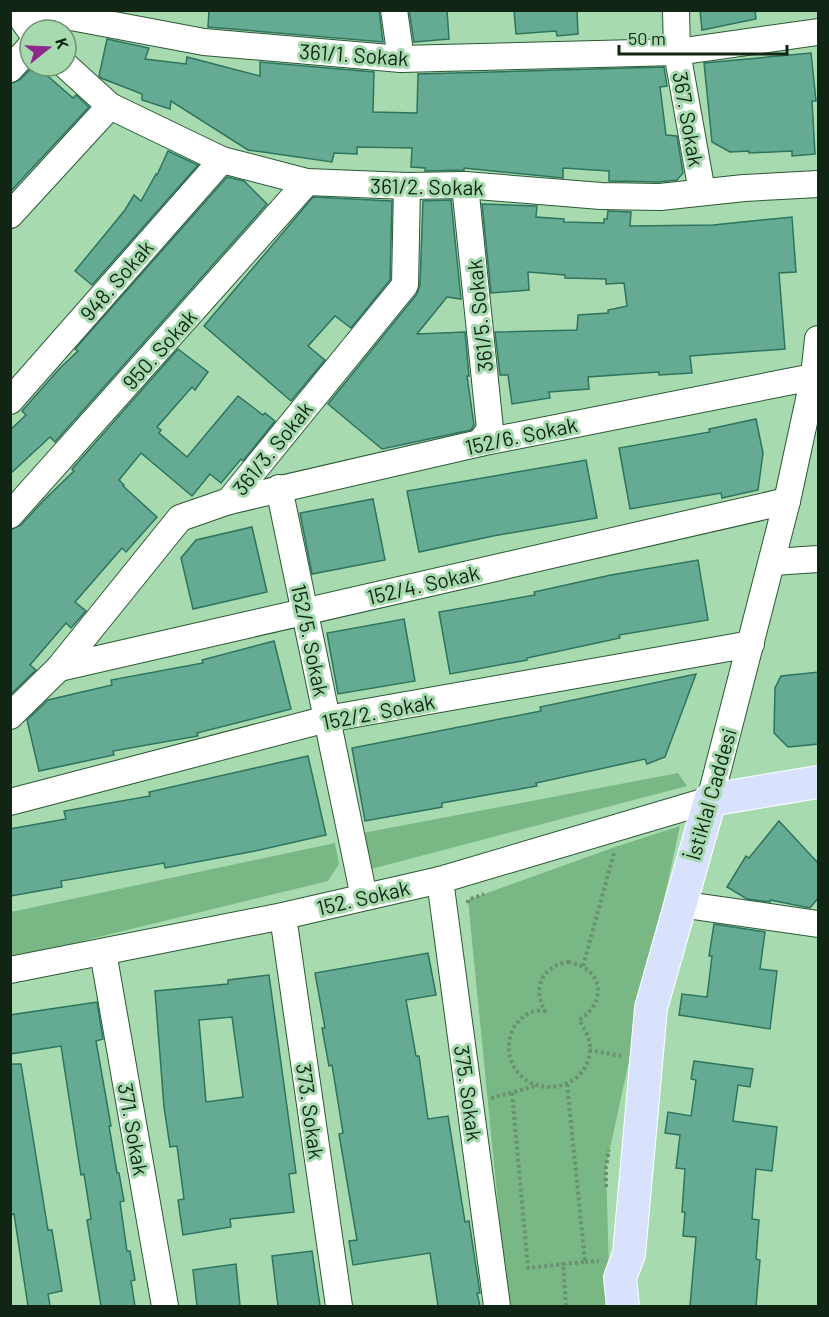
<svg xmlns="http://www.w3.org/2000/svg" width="829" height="1317" viewBox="0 0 829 1317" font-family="Barlow,sans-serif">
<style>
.green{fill:#79b884}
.building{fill:#65aa92;stroke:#2e745e;stroke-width:1.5;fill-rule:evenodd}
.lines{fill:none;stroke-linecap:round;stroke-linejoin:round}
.minor-casing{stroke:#2a5934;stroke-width:28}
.major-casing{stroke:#fff;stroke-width:34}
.path{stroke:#6b9171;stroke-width:4;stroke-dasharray:3 3;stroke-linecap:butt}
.minor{stroke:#fff;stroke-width:26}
.major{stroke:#d8e2fd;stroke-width:32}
.labels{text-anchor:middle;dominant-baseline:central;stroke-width:6;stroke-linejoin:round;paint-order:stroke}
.street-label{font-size:21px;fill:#112515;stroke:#a7daaf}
</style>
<rect width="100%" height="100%" fill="#a7daaf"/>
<g class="green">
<path d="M678,773L687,786L371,869L363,833Z"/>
<path d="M680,826L606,1167L610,1306H508L468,900L615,847Z"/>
<path d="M335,843L339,864L328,881L17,957L11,954V912Z"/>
</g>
<g class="building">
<path d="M209,10H379L383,42L208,27Z"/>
<path d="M409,10H447L449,39L414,42Z"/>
<path d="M514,10H577L578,34L557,36L556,31L516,34Z"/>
<path d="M700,10H755L756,19L702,30Z"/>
<path d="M107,39L149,48L145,59L186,64L187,57L260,76V62L374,72L373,112L417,113L418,74L664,67L667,86L660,87L666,135L677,136L683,173L677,180L659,182L609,181V171L563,168V178L464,168V170L425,171V168L411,167L412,148L357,147V154L334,153L332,162L248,150L171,101L170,109L142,100V94L101,78L99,76Z"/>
<path d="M811,53L816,101H812L815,154L792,156V151L749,153V151L730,152L712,142L704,63Z"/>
<path d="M33,66H36L73,98L76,95L89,107L10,192V84L21,79Z"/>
<path d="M168,151L198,165L92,285L75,271L125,210L134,195L141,201L156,174L157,175Z"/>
<path d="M227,177L244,181L267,204L55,442L50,437L10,474V430L26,415L22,411L60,368L78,351L75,349Z"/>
<path d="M313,197L392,201L390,280L351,328L335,316L308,346L325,360L291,401L204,326Z"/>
<path d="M451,200L461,299L447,297L417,334L465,332L469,376H467L474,425L471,430L382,449L328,404L417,294L420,285L423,201Z"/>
<path d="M482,204L537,206L536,217L564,219V222L604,223V219H607L608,211L631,212L630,226L713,225L792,217L796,272L779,273L785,349L690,356L692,373L659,375V372L588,377L589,389L549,392L550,398L512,404L508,375H500L495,332L577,330L578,315L608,313V310L627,306L624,283L606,284V279L565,278V275L528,272L529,290L491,293Z"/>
<path d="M178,349L208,372L195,390L192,387L157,427L161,430L159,433L187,457L238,396L263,415L265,413L275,421L243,461L241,459L221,483L210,474L192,496L141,453L119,480L124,485L123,486L157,517L126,552L122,548L75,602L86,611L71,628L66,623L30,665L36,670L10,695V530L21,525L44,500L74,471L72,469Z"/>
<path d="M756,419L763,453L758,490L722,498L721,493L630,509L619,448L710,432L709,429Z"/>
<path d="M586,460L597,518L493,536L419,552L407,491Z"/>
<path d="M373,499L385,560L312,574L300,513Z"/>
<path d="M252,527L267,592L193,609L181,558L196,540Z"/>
<path d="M698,560L708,620L619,635L620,638L527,658V660L450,674L439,612L535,595L534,592L611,575Z"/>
<path d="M404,619L415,681L338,694L327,633Z"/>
<path d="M274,641L291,709L197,733L198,736L113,751L114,755L39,771L27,720L48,700L112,685L111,680L203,663L202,660Z"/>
<path d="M819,672V744L788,747L774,733L775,688L781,676Z"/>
<path d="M696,674L665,757L647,764L645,759L536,783L537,786L442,803V807L365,821L352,748L541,711L540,707Z"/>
<path d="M308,756L326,835L255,851L165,868L164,863L61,881L62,887L10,896V829L66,819L64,811L150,796L149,792Z"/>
<path d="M779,821L819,864V897L810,908L770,900V902L747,899L727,887L746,856L749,858Z"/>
<path d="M714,924L765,932L760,969L777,971L770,1029L679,1015L682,994L707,997L712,956H709Z"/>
<path d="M428,953L436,995L406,1000L416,1056H419L428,1119L448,1116L465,1222L469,1221L480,1293H477L480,1306H438L430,1253L353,1265L349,1241L357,1240L339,1134L343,1133L332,1065L329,1066L322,1028H325L315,973Z"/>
<path d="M269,975L296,1173L289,1174L294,1212L230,1219L231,1227L183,1235L178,1200L184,1199L177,1146L170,1147L164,1107L155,991L228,984V980ZM232,1017L243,1097L206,1102L199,1020Z"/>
<path d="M97,1002L103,1039L96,1041L111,1126H109L117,1173H119L124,1201L120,1202L127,1251H130L135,1280L131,1281L135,1306H101L87,1220L91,1219L84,1174L81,1175L61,1046L10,1054V1015Z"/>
<path d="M694,1061L753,1069L750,1087L738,1085L733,1121L777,1127L772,1171L756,1169L752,1219L759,1220L756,1259L760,1260L756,1306H690L696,1237L683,1236L685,1212H682L685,1169L676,1168L680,1135L665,1133L668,1112L691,1116L696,1080L691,1079Z"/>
<path d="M10,1064H21L48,1230H52L62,1291L48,1294L50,1306H28L14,1214L10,1215Z"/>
<path d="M312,1251L320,1306H278L272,1256Z"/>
<path d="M236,1264L240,1306H197L193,1270Z"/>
</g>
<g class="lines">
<g class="minor-casing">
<g id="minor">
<path d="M16,10L30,30"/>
<path d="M34,10L204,42L401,59L677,52L818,32"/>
<path d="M394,10L401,59"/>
<path d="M676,10L677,52L702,192"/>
<path d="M66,66L110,106L222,160L307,182L407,186L465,185L601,196L660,197L744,188L818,184"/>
<path d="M10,69L30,47"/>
<path d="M465,185L490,429L480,443"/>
<path d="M10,215L110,106"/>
<path d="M10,401L222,160"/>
<path d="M279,488L364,897"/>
<path d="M229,501L480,443L818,376"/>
<path d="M10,515L307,182"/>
<path d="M773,562L818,559"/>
<path d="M59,668L787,501"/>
<path d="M10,716L59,668L180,518L229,501L405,285L407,186"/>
<path d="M10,802L327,719L751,644"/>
<path d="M440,880L497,1306"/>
<path d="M679,904L818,924"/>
<path d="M283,916L339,1306"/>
<path d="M103,952L165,1306"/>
<path d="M10,970L283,916L440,880L710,800L787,501L814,376L818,339"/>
</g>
</g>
<g class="major-casing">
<path id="major" d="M623,1306L620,1278L629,1254L651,1008L710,800L818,782"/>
</g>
<g class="path">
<path d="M468,903V900L484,894"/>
<path d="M568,962C602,967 609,1001 579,1020C584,1028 589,1036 590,1046C592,1090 530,1103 512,1063C507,1052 508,1038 514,1027C522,1016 531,1009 545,1011C532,988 542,966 568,962Z"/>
<path d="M583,966L614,853"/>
<path d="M589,1050L621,1056"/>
<path d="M512,1093L528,1268L563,1264"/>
<path d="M491,1098L536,1086"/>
<path d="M606,1187V1167L609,1150"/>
<path d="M585,1262L599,1261"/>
<path d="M566,1306L563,1264L585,1262L567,1083"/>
</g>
<use href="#minor" class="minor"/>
<use href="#major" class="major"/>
</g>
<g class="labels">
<g class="street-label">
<text transform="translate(354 54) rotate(4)">361/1. Sokak</text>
<text transform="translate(689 119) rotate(80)">367. Sokak</text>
<text transform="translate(427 186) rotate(1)">361/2. Sokak</text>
<text transform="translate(116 280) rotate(-49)">948. Sokak</text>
<text transform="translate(479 316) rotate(-96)">361/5. Sokak</text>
<text transform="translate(159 349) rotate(-48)">950. Sokak</text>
<text transform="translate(521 435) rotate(-12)">152/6. Sokak</text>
<text transform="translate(272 448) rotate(-51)">361/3. Sokak</text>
<text transform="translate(423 584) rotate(-13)">152/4. Sokak</text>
<text transform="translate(311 640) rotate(78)">152/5. Sokak</text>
<text transform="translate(378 711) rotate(-11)">152/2. Sokak</text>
<text transform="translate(710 794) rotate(-74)">İstiklal Caddesi</text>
<text transform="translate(363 897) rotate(-13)">152. Sokak</text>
<text transform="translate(469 1093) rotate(82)">375. Sokak</text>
<text transform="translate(311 1111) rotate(82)">373. Sokak</text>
<text transform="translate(134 1129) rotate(80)">371. Sokak</text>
</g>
</g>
<rect width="829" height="1317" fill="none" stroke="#112515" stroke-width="24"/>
<g transform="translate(48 48) rotate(72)"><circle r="28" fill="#a7daaf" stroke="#6b9271" stroke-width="1.5"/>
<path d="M0-4.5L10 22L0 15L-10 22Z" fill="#8f288c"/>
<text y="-9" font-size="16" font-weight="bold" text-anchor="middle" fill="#112515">K</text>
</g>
<path d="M619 45v9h168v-9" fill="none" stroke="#112515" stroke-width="3"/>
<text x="628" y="45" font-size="18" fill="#112515" stroke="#a7daaf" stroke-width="4.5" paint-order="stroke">50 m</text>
</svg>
